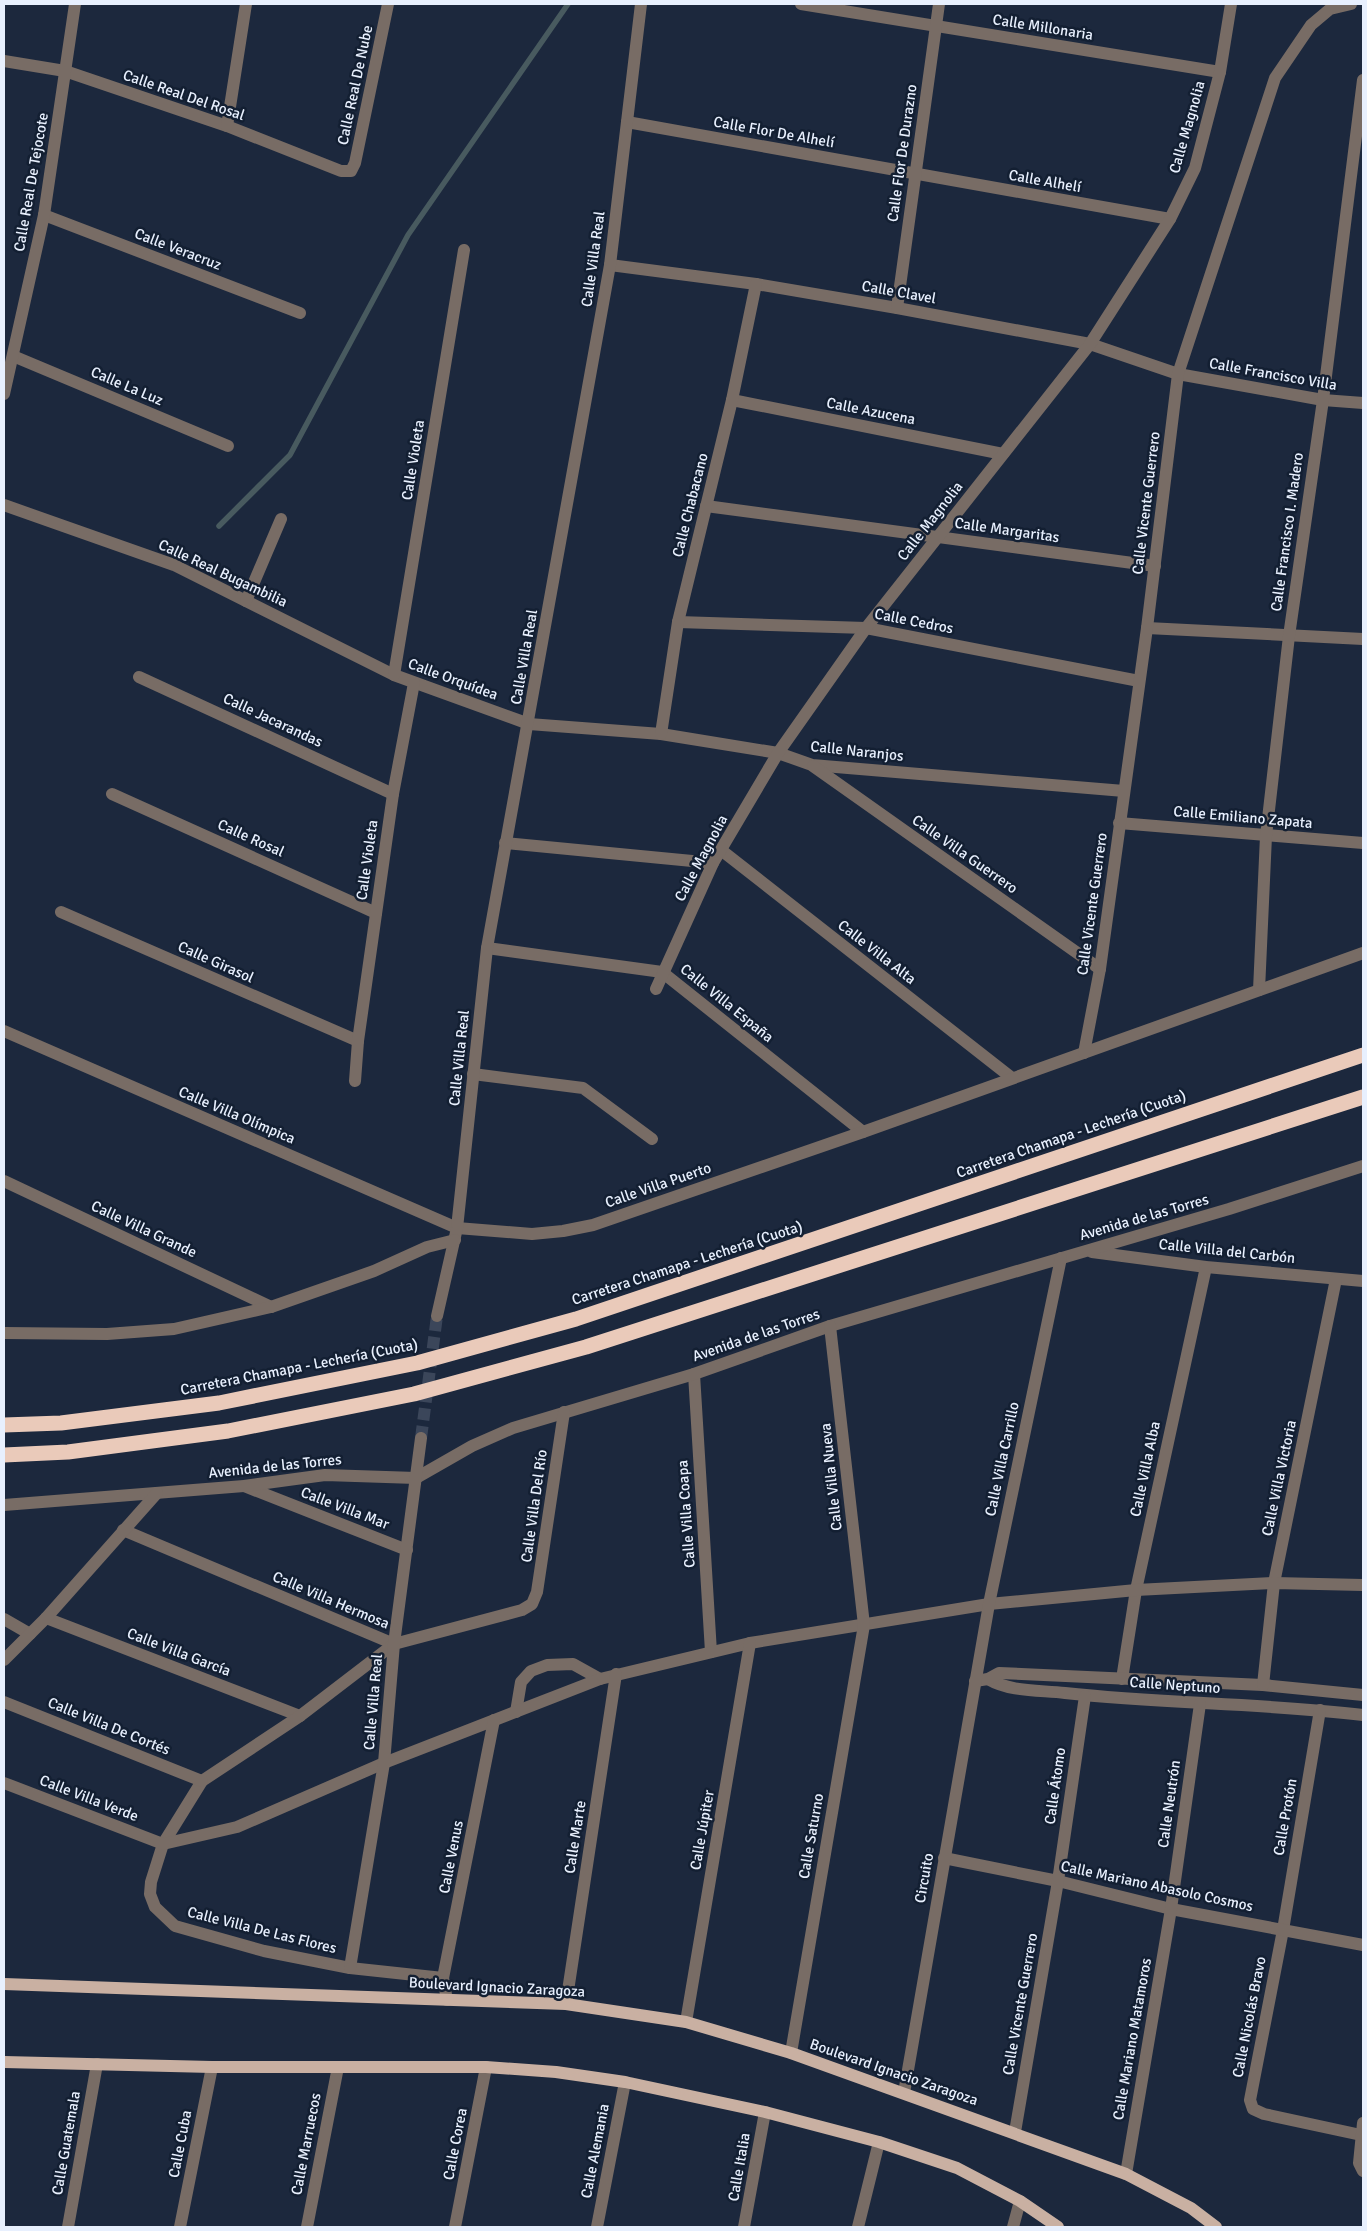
<svg xmlns="http://www.w3.org/2000/svg" width="1367" height="2231" viewBox="0 0 1367 2231" font-family="Signika,sans-serif">
<style>
.lines{fill:none;stroke-linecap:round;stroke-linejoin:round}
.stream{stroke:#485a5f;stroke-width:5.5}
.minor-tunnel{stroke:#3b465a;stroke-width:12;stroke-dasharray:12 6;stroke-linecap:butt}
.minor{stroke:#786c65;stroke-width:12}
.major{stroke:#c9b0a2;stroke-width:12}
.highway{stroke:#eacaba;stroke-width:15}
.labels{text-anchor:middle;dominant-baseline:central;stroke-width:5;stroke-linejoin:round;paint-order:stroke}
.street-label{font-size:15px;fill:#e8f0fe;stroke:#131f32}
</style>
<rect width="100%" height="100%" fill="#1c283d"/>
<g class="lines">
<path class="stream" d="M219,526L290,455L408,235L568,4"/>
<path class="minor-tunnel" d="M421,1438L437,1316"/>
<g class="minor">
<path d="M801,4L1220,72"/>
<path d="M4,61L65,71L227,126L341,171H351L355,163L388,4"/>
<path d="M627,122L1170,219"/>
<path d="M227,126L246,4"/>
<path d="M44,215L300,313"/>
<path d="M610,265L756,284L897,308L1090,344L1178,374L1323,400L1363,403"/>
<path d="M897,308L939,4"/>
<path d="M13,356L228,446"/>
<path d="M4,394L44,215L75,4"/>
<path d="M732,400L1003,454"/>
<path d="M4,505L174,565L394,675L529,724L661,734L778,753L812,765L1124,791"/>
<path d="M706,506L1155,566"/>
<path d="M246,601L281,519"/>
<path d="M678,622L866,628L1139,681"/>
<path d="M1147,628L1363,639"/>
<path d="M394,675L464,250"/>
<path d="M139,677L393,794"/>
<path d="M661,734L678,622L732,400L756,284"/>
<path d="M813,766L1100,969"/>
<path d="M112,794L376,913"/>
<path d="M1119,823L1363,843"/>
<path d="M505,843L713,863"/>
<path d="M721,850L1012,1078"/>
<path d="M61,912L358,1041"/>
<path d="M487,948L662,972L863,1132"/>
<path d="M656,989L713,863L778,753L866,628L1090,344L1170,219L1195,168L1220,72L1231,4"/>
<path d="M1259,990L1266,836L1289,636L1323,400L1363,80"/>
<path d="M4,1031L457,1228L532,1234L563,1231L593,1225L863,1132L1363,953"/>
<path d="M1084,1053L1100,969L1147,628L1178,374L1275,78L1311,25L1330,9L1351,4"/>
<path d="M473,1074L583,1088L652,1139"/>
<path d="M355,1081L358,1041L393,794L414,683"/>
<path d="M4,1181L271,1307"/>
<path d="M1092,1252L1206,1267L1363,1281"/>
<path d="M437,1316L457,1228L487,948L610,265L641,4"/>
<path d="M4,1333L107,1334L174,1329L271,1307L374,1271L427,1247L455,1240"/>
<path d="M694,1374L711,1652"/>
<path d="M244,1486L407,1550"/>
<path d="M4,1505L244,1486L325,1475L416,1478L472,1446L513,1428L694,1374L830,1326L1229,1209L1363,1166"/>
<path d="M123,1530L394,1644L522,1610L532,1604L537,1592L564,1412"/>
<path d="M46,1618L300,1716"/>
<path d="M4,1619L30,1634"/>
<path d="M394,1644L300,1716L202,1781L163,1844L151,1882L150,1894L155,1907L175,1926L264,1951L350,1968L443,1978"/>
<path d="M4,1660L46,1618L157,1493"/>
<path d="M988,1679C1010,1692 1039,1690 1065,1693C1164,1704 1264,1703 1363,1715"/>
<path d="M1122,1679L1136,1590L1206,1267"/>
<path d="M975,1681L988,1679L999,1673L1263,1685L1363,1695"/>
<path d="M1263,1685L1274,1583L1336,1279"/>
<path d="M4,1702L202,1781"/>
<path d="M1320,1710L1283,1930L1250,2100L1253,2109L1264,2114L1361,2135"/>
<path d="M516,1712L521,1682L531,1671L547,1665L573,1664L600,1679"/>
<path d="M4,1783L163,1844L237,1827L384,1763L600,1679L750,1643L989,1604L1136,1590L1274,1583L1363,1585"/>
<path d="M944,1858L1058,1881L1171,1909L1363,1945"/>
<path d="M350,1968L384,1763L394,1644L421,1438"/>
<path d="M447,2000L443,1978L494,1720"/>
<path d="M566,2004L616,1674"/>
<path d="M686,2022L750,1643"/>
<path d="M791,2053L864,1625L830,1326"/>
<path d="M904,2093L989,1604L1061,1258"/>
<path d="M1363,2123L1359,2163L1363,2171"/>
<path d="M1015,2132L1058,1881L1085,1696"/>
<path d="M1126,2174L1171,1909L1200,1704"/>
<path d="M68,2227L97,2064"/>
<path d="M180,2227L212,2067"/>
<path d="M307,2227L338,2067"/>
<path d="M455,2227L486,2067"/>
<path d="M597,2227L625,2082"/>
<path d="M744,2227L765,2112"/>
<path d="M858,2227L879,2142"/>
<path d="M1013,2227L1020,2201"/>
</g>
<g class="major">
<path d="M4,1984L566,2004L686,2022L791,2053L1126,2174L1191,2208L1216,2227"/>
<path d="M4,2062L212,2067H486L556,2072L625,2082L765,2112L879,2142L957,2168L1020,2201L1058,2227"/>
</g>
<g class="highway">
<path d="M4,1425L61,1423L219,1403L417,1363L576,1319L1363,1055"/>
<path d="M4,1455L68,1452L228,1431L414,1394L586,1347L1363,1097"/>
</g>
</g>
<g class="labels">
<g class="street-label">
<text transform="translate(1043 27) rotate(9)">Calle Millonaria</text>
<text transform="translate(355 85) rotate(-78)">Calle Real De Nube</text>
<text transform="translate(184 95) rotate(19)">Calle Real Del Rosal</text>
<text transform="translate(1187 127) rotate(-74)">Calle Magnolia</text>
<text transform="translate(774 132) rotate(10)">Calle Flor De Alhelí</text>
<text transform="translate(902 153) rotate(-82)">Calle Flor De Durazno</text>
<text transform="translate(1045 181) rotate(10)">Calle Alhelí</text>
<text transform="translate(31 182) rotate(-80)">Calle Real De Tejocote</text>
<text transform="translate(178 249) rotate(21)">Calle Veracruz</text>
<text transform="translate(593 259) rotate(-82)">Calle Villa Real</text>
<text transform="translate(899 292) rotate(10)">Calle Clavel</text>
<text transform="translate(1273 374) rotate(10)">Calle Francisco Villa</text>
<text transform="translate(127 386) rotate(23)">Calle La Luz</text>
<text transform="translate(871 411) rotate(11)">Calle Azucena</text>
<text transform="translate(413 460) rotate(-81)">Calle Violeta</text>
<text transform="translate(1146 503) rotate(-83)">Calle Vicente Guerrero</text>
<text transform="translate(690 505) rotate(-76)">Calle Chabacano</text>
<text transform="translate(930 521) rotate(-52)">Calle Magnolia</text>
<text transform="translate(1007 530) rotate(8)">Calle Margaritas</text>
<text transform="translate(1287 532) rotate(-82)">Calle Francisco I. Madero</text>
<text transform="translate(223 573) rotate(25)">Calle Real Bugambilia</text>
<text transform="translate(914 621) rotate(11)">Calle Cedros</text>
<text transform="translate(524 657) rotate(-80)">Calle Villa Real</text>
<text transform="translate(453 679) rotate(20)">Calle Orquídea</text>
<text transform="translate(273 720) rotate(25)">Calle Jacarandas</text>
<text transform="translate(857 751) rotate(6)">Calle Naranjos</text>
<text transform="translate(1243 817) rotate(5)">Calle Emiliano Zapata</text>
<text transform="translate(251 838) rotate(24)">Calle Rosal</text>
<text transform="translate(965 854) rotate(35)">Calle Villa Guerrero</text>
<text transform="translate(701 858) rotate(-62)">Calle Magnolia</text>
<text transform="translate(367 860) rotate(-82)">Calle Violeta</text>
<text transform="translate(1092 904) rotate(-82)">Calle Vicente Guerrero</text>
<text transform="translate(877 952) rotate(38)">Calle Villa Alta</text>
<text transform="translate(216 962) rotate(24)">Calle Girasol</text>
<text transform="translate(727 1003) rotate(39)">Calle Villa España</text>
<text transform="translate(459 1058) rotate(-84)">Calle Villa Real</text>
<text transform="translate(237 1115) rotate(23)">Calle Villa Olímpica</text>
<text transform="translate(1071 1134) rotate(-19)">Carretera Chamapa - Lechería (Cuota)</text>
<text transform="translate(658 1185) rotate(-19)">Calle Villa Puerto</text>
<text transform="translate(1144 1217) rotate(-16)">Avenida de las Torres</text>
<text transform="translate(144 1229) rotate(25)">Calle Villa Grande</text>
<text transform="translate(1227 1251) rotate(6)">Calle Villa del Carbón</text>
<text transform="translate(687 1263) rotate(-18)">Carretera Chamapa - Lechería (Cuota)</text>
<text transform="translate(756 1335) rotate(-19)">Avenida de las Torres</text>
<text transform="translate(299 1367) rotate(-11)">Carretera Chamapa - Lechería (Cuota)</text>
<text transform="translate(1002 1459) rotate(-78)">Calle Villa Carrillo</text>
<text transform="translate(275 1466) rotate(-6)">Avenida de las Torres</text>
<text transform="translate(1145 1469) rotate(-78)">Calle Villa Alba</text>
<text transform="translate(831 1477) rotate(-96)">Calle Villa Nueva</text>
<text transform="translate(1279 1478) rotate(-78)">Calle Villa Victoria</text>
<text transform="translate(534 1506) rotate(-82)">Calle Villa Del Río</text>
<text transform="translate(345 1508) rotate(21)">Calle Villa Mar</text>
<text transform="translate(686 1514) rotate(-94)">Calle Villa Coapa</text>
<text transform="translate(331 1600) rotate(23)">Calle Villa Hermosa</text>
<text transform="translate(179 1652) rotate(21)">Calle Villa García</text>
<text transform="translate(1175 1685) rotate(4)">Calle Neptuno</text>
<text transform="translate(373 1702) rotate(-85)">Calle Villa Real</text>
<text transform="translate(109 1726) rotate(22)">Calle Villa De Cortés</text>
<text transform="translate(1055 1786) rotate(-82)">Calle Átomo</text>
<text transform="translate(89 1798) rotate(21)">Calle Villa Verde</text>
<text transform="translate(1169 1804) rotate(-82)">Calle Neutrón</text>
<text transform="translate(1285 1817) rotate(-80)">Calle Protón</text>
<text transform="translate(702 1830) rotate(-80)">Calle Júpiter</text>
<text transform="translate(811 1836) rotate(-80)">Calle Saturno</text>
<text transform="translate(575 1837) rotate(-81)">Calle Marte</text>
<text transform="translate(451 1857) rotate(-79)">Calle Venus</text>
<text transform="translate(924 1878) rotate(-80)">Circuito</text>
<text transform="translate(1157 1886) rotate(12)">Calle Mariano Abasolo Cosmos</text>
<text transform="translate(262 1930) rotate(14)">Calle Villa De Las Flores</text>
<text transform="translate(497 1987) rotate(3)">Boulevard Ignacio Zaragoza</text>
<text transform="translate(1020 2004) rotate(-80)">Calle Vicente Guerrero</text>
<text transform="translate(1249 2017) rotate(-79)">Calle Nicolás Bravo</text>
<text transform="translate(1132 2039) rotate(-80)">Calle Mariano Matamoros</text>
<text transform="translate(894 2072) rotate(19)">Boulevard Ignacio Zaragoza</text>
<text transform="translate(66 2143) rotate(-80)">Calle Guatemala</text>
<text transform="translate(180 2144) rotate(-79)">Calle Cuba</text>
<text transform="translate(306 2144) rotate(-79)">Calle Marruecos</text>
<text transform="translate(455 2144) rotate(-79)">Calle Corea</text>
<text transform="translate(595 2151) rotate(-79)">Calle Alemania</text>
<text transform="translate(739 2167) rotate(-80)">Calle Italia</text>
</g>
</g>
<rect width="1367" height="2231" fill="none" stroke="#e8f0fe" stroke-width="10"/>
</svg>
